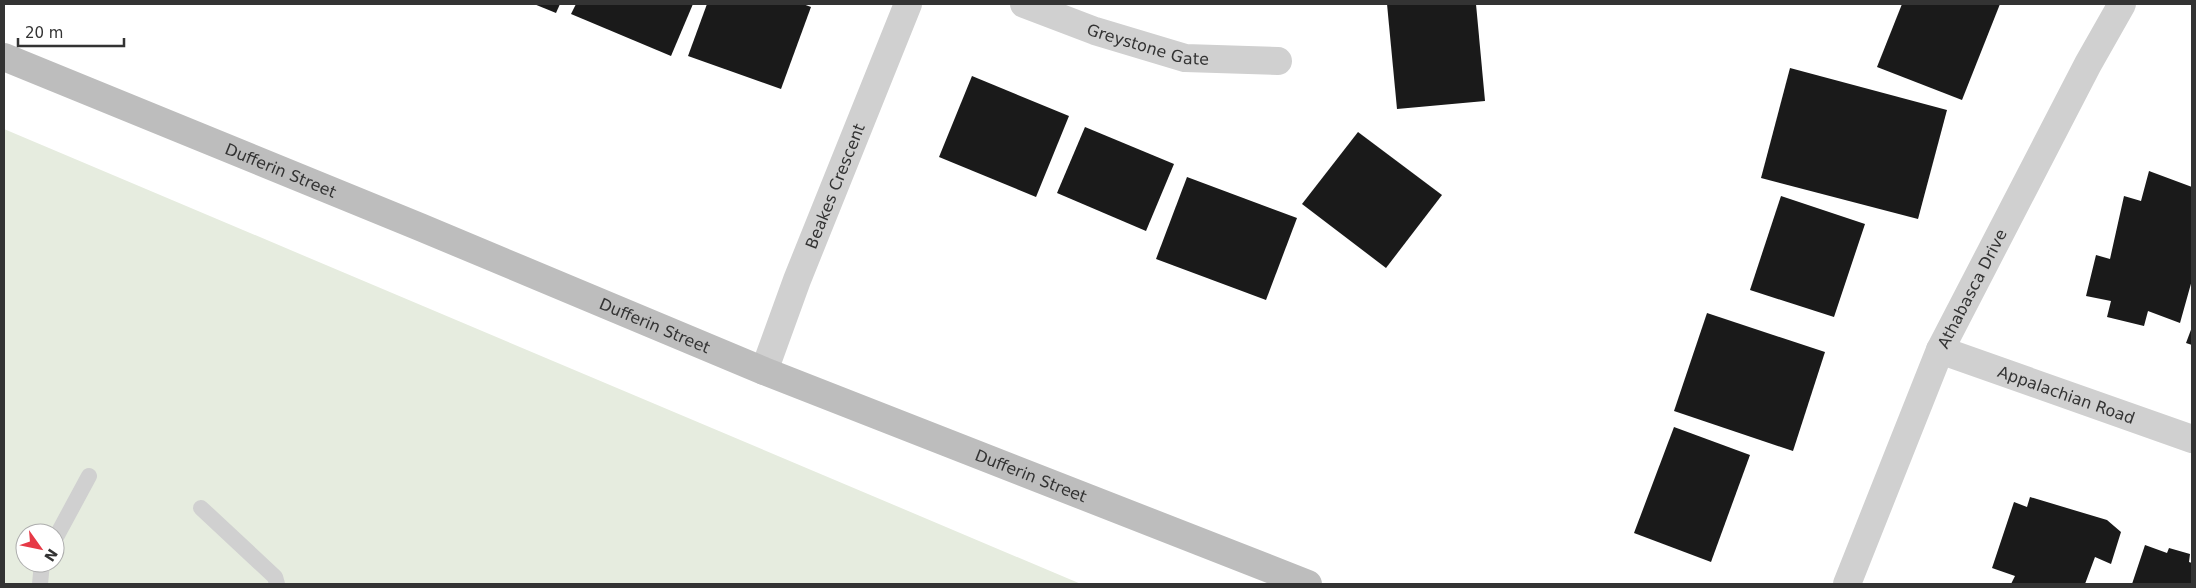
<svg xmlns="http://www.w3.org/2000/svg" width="2196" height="588" viewBox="0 0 2196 588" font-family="'DejaVu Sans',sans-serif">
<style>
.green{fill:#e6ecdf;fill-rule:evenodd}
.building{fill:#1a1a1a}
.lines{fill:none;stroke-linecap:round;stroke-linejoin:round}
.service{stroke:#d0d0d0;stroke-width:16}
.minor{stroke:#d0d0d0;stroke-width:28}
.secondary{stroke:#bdbdbd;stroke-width:28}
.labels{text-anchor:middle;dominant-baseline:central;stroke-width:5;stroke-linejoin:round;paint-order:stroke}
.street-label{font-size:16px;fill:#333;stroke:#fff}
</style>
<rect width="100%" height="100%" fill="#fff"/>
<path class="green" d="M4,129L1081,584H4ZM25,533H55V563H25Z"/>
<g class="building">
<path d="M534,4H560L556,13Z"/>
<path d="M576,4H693L671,56L571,14Z"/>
<path d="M707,4H803L811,7L781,89L688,56Z"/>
<path d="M1387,4H1476L1485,101L1397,109Z"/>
<path d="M1902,4H2000L1962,100L1877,67Z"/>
<path d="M1790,68L1947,110L1918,219L1761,178Z"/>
<path d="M972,76L1069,116L1036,197L939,157Z"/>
<path d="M1085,127L1174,164L1146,231L1057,193Z"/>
<path d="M1358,132L1442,195L1386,268L1302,204Z"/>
<path d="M2149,171L2192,187V280L2180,323L2148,311L2144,326L2107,317L2111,301L2086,296L2096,255L2110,259L2124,196L2141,201Z"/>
<path d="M1187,177L1297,218L1266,300L1156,259Z"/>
<path d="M1781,196L1865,224L1834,317L1750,290Z"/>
<path d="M1707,313L1825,352L1793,451L1674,411Z"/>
<path d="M2192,327V345L2186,343Z"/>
<path d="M1674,427L1750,455L1711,562L1634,533Z"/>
<path d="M2030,497L2107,520L2121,532L2111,564L2095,557L2085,584L2046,583V584H2011L2015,576L1992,568L2014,502L2027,507Z"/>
<path d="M2145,545L2167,553L2169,548L2190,554L2189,562L2192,563V584H2132Z"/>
</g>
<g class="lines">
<g class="service">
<path d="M201,508L275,577L277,584"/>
<path d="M55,539L89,476"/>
<path d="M40,584L42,563"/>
</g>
<g class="minor">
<path id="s1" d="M1024,4L1095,31L1185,58L1278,61"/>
<path id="s2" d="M1940,350L2192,439"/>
<path id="s3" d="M764,371L797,280L908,4"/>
<path id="s4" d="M1847,584L1940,350L2088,64L2122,4"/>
</g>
<path class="secondary" id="s5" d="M4,57L420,227L764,371L1308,584"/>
</g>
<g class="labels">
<g class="street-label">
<text stroke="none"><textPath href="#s1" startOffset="131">Greystone Gate</textPath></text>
<text stroke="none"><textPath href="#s5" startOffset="299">Dufferin Street</textPath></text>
<text stroke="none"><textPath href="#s3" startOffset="198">Beakes Crescent</textPath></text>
<text stroke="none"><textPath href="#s4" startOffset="321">Athabasca Drive</textPath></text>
<text stroke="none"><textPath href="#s5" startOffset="704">Dufferin Street</textPath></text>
<text stroke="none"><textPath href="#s2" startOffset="134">Appalachian Road</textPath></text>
<text stroke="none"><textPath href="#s5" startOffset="1109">Dufferin Street</textPath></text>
</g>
</g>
<rect width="2196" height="588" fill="none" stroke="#333333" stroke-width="10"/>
<g transform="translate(40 548) rotate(123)"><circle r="24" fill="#ffffff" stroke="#adadad"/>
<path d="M0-4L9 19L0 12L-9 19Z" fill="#e63946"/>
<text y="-8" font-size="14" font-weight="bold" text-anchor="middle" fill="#333333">N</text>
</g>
<path d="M18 38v8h106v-8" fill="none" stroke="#333333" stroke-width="2.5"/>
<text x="25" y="38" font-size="15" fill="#333333" stroke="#ffffff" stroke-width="4" paint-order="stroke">20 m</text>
</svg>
